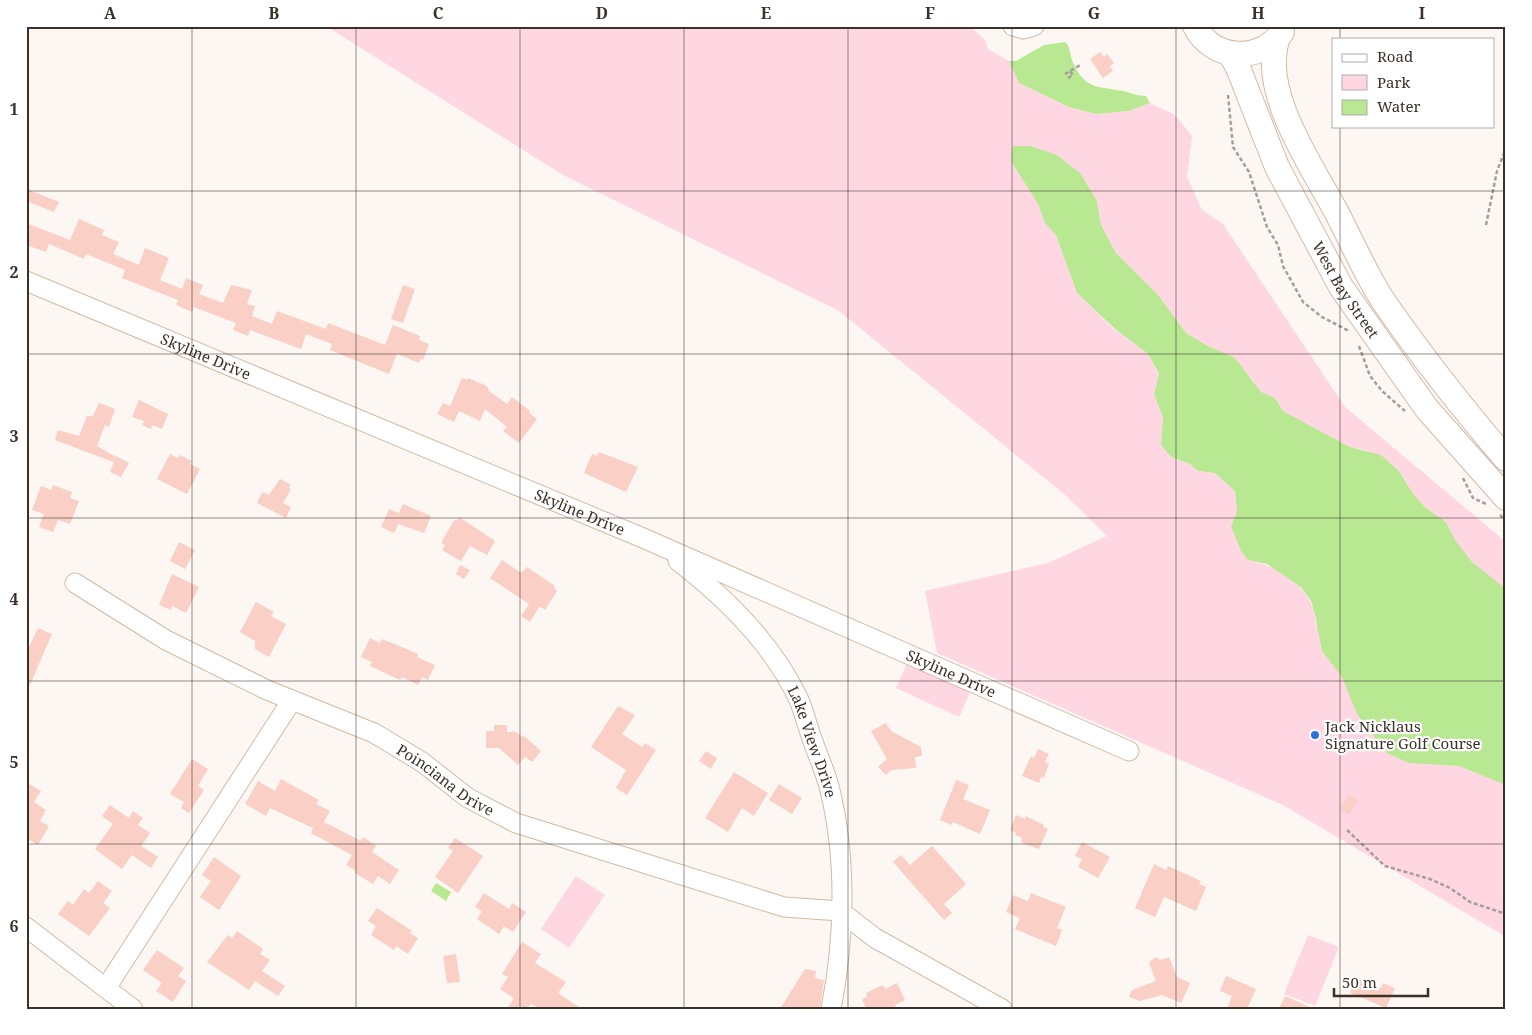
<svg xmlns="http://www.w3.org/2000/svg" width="1532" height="1035" viewBox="0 0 1532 1035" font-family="'Noto Serif',serif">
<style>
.green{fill:#fed7e2;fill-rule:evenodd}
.water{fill:#b8e891}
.building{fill:#f9cfc6}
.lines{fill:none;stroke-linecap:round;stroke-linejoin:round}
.minor-casing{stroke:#d2baa4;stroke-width:21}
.major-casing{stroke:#d2baa4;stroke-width:26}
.path{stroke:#a69f99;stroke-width:2.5;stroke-dasharray:4 2.5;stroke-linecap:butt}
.minor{stroke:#fff;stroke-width:19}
.major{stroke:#fff;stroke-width:24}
.grid{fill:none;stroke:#3a3128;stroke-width:1;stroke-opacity:0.55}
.poi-dot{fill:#2c71de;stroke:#fff;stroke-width:2}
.labels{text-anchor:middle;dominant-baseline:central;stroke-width:4.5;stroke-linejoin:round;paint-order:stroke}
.street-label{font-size:15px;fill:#3a3128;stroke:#fff}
.poi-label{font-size:15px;fill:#3a3128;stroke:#fff;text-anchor:start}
.neatline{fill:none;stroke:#3a3128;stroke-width:2}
.grid-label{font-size:16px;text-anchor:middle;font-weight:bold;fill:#3a3128}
</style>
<rect width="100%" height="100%" fill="#fcf7f3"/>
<g class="green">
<path d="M326,26H970L985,40L988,49L1009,61L1019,83L1069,107L1096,114L1129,111L1150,103L1175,115L1192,136L1187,177L1202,210L1223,224L1345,407L1506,542V937L1283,805L937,653L925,591L1048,563L1107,536L1064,494L839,311L563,175ZM1081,174L1097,201L1101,225L1116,253L1158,295L1186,333L1249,375L1261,393L1275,398L1283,411L1350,447L1365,450L1399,471L1413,494L1426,508L1446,522L1316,626C1315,588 1282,567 1248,560L1231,526L1237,512L1235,491L1215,473L1198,471L1190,464L1171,457L1161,445L1163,417L1154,395L1159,375L1148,354L1114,329L1077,293L1056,235L1045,223L1038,204L1025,183Z"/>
<path d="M909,659L972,688L959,717L896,688Z"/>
<path d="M576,876L605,895L569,948L541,929Z"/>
<path d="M1308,935L1339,947L1315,1006L1284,994Z"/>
</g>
<g class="water">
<path d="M1065,42C1071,47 1070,56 1073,63C1086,90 1097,86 1123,91C1132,93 1137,96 1146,96L1150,103L1129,111L1096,114L1069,107L1019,83L1009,61H1016L1044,45Z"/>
<path d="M1013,146H1031L1057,155L1081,174L1097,201L1101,225L1116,253L1158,295L1186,333L1206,345L1235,358L1261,392L1275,398L1283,411L1350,447L1381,455L1399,471L1413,494L1426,508L1446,522L1455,540L1472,562L1506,589V785L1459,766L1409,763L1387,753L1357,714L1342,677L1322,651L1315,615L1311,601L1301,587L1267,564L1248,560L1241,551L1231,526L1237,512L1235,491L1215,473L1198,471L1190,464L1171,457L1161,445L1163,417L1154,395L1159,374L1148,354L1115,329L1077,293L1056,235L1045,223L1038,204L1011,161Z"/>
<path d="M436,883L451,892L446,901L431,891Z"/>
</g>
<g class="building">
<path d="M1100,52L1104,57L1107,54L1114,63L1110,66L1113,71L1103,78L1090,59Z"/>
<path d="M29,190L59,202L54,212L26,201Z"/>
<path d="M79,219L104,230L102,235L119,242L113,254L139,265L145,248L169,258L160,280L182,289L186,278L203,285L199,294L223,303L231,285L252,290L247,304L255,306L252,316L272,324L277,311L326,329L328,323L385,345L393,325L420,336L419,340L429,344L423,360L420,359L419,363L397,354L389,374L330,350L332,344L306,334L301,349L250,330L248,336L233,330L236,323L194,307L192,312L176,305L178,300L122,278L125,270L86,254L84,259L49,244L46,252L26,245V223L70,240Z"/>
<path d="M403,285L415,289L403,323L391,319Z"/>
<path d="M462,378L467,380L468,378L487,386L489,391L507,404L512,397L530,411L529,413L537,419L519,443L503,431L507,427L485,409L480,421L459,411L454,422L437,414L443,403L450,406Z"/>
<path d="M139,400L168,414L162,429L152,425L151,429L142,425L144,421L132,417Z"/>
<path d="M99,403L115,409L109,427L105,425L97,446L116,457L113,462L55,440L58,430L79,436L87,416H93Z"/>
<path d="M599,452L638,467L626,492L584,473L592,454L597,456Z"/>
<path d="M170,454L178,458L180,455L192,461L190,464L200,469L187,494L157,479Z"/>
<path d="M116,456L129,463L121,477L110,472Z"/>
<path d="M280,479L290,484L289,488L291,489L283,503L291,507L286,518L257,503L262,492L269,495Z"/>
<path d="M53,485L72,492L70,498L79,501L70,524L58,520L53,532L39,527L44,514L32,510L41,486L51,490Z"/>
<path d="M403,504L431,516L424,533L398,524L394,533L381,527L389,509L399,513Z"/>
<path d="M459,517L495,541L487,555L470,546L461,561L442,550L445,545L441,543L454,520L457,521Z"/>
<path d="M179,542L195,550L185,569L170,561Z"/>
<path d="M502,560L521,573L527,567L555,586L554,588L557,591L545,610L540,606L530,622L521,616L529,604L490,578Z"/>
<path d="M460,565L470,570L464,579L456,574Z"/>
<path d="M172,574L199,587L186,613L172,606L171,610L159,605Z"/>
<path d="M256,602L274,612L271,616L286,624L269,657L255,649V641L240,632Z"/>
<path d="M38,628L52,634L26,694V646L29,647Z"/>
<path d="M370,638L380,643L382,639L404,648L418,654L417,657L435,665L428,680L422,677L418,685L402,677L400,680L370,666L372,662L361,657Z"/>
<path d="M618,706L635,715L622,734L642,747L645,743L656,750L627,795L616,788L626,770L591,747Z"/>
<path d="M886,723L891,731L921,747L922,756L915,757L916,768L891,770L886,775L878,767L887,759L871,731Z"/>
<path d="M494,725H507V732H516L522,737L523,735L541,751L532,762L525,757L518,765L499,748H486V731H494Z"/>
<path d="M1038,749L1049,754L1045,762L1049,764L1044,778L1041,777L1039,783L1022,776L1031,756L1034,758Z"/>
<path d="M706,751L717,758L711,769L699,761Z"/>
<path d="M192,759L208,769L198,786L204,790L189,813L181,808L184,802L170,794Z"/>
<path d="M734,772L768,793L754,816L742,808L728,832L705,818Z"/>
<path d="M281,779L319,800L316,804L330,811L324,822L361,841L363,837L376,846L372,852L399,870L390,884L378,876L373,884L355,873L356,871L346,865L352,855L311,833L313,828L270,808L266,816L245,804L258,781L275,791Z"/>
<path d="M956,780L969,785L963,799L990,810L980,834L953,822L952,825L940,820Z"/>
<path d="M26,782L41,791L34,802L46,810L40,821L49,826L38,845L26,838Z"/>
<path d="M779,784L802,798L792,814L769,800Z"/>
<path d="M1348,795L1358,800L1349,815L1340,809Z"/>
<path d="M110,805L129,818L133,811L143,818L138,825L150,833L141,846L158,857L151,868L132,855L122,869L95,849L113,824L102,816Z"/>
<path d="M1016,815L1025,819L1026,816L1044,825L1043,827L1048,829L1039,849L1024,844L1021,841L1022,838L1015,835L1016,833L1010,830Z"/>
<path d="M455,838L483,856L458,893L435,877L453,851L448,848Z"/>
<path d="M1082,842L1110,857L1098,878L1078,867L1082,859L1075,856Z"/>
<path d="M932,846L966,884L944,904L952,913L944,920L893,862L901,855L910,865Z"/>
<path d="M214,857L241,876L219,910L200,897L211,881L202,875Z"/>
<path d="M1154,864L1166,870L1168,866L1201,881L1199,884L1206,887L1196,911L1164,897L1155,917L1135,908Z"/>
<path d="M98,881L112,891L103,903L110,908L89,936L58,914L68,901L73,905L84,889L89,893Z"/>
<path d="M484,893L509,909L512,903L526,912L513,932L504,926L499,934L477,919L482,911L475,907Z"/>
<path d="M1031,893L1066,907L1057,928L1062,930L1056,946L1015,929L1020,918L1006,912L1013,895L1028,901Z"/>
<path d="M377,908L412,931L410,933L418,938L408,954L396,946L394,950L371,935L376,926L368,921Z"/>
<path d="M237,931L263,949L260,954L270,960L262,971L285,986L278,996L255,981L249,990L207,962L228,935L232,938Z"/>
<path d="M522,942L541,954L535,963L566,982L558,993L582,1009H539L531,1004L527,1009H507L514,998L500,989L508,977L502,974Z"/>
<path d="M157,950L184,968L178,976L186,981L173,1002L156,991L162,983L143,970Z"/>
<path d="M456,954L460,982L447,983L443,956Z"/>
<path d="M1155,957L1161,960L1169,957L1177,977L1190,983L1181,1003L1162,995L1140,1001L1129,997L1132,990L1156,981L1149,963Z"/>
<path d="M805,969L816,971L815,978L824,980L820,1009H780Z"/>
<path d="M1226,976L1256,989L1247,1009H1227L1232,996L1220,991Z"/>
<path d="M1356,978L1381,988L1383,983L1395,988L1386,1008L1350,993Z"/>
<path d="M897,983L905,1000L895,1005L897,1009H866L862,999L867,997L866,993L883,985L885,989Z"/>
<path d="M1285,996L1294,1000L1314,1009H1279Z"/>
</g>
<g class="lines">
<g class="minor-casing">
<g id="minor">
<path d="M1013,26L1024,29L1034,26"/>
<path id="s1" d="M26,281L643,538L1129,751"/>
<path id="s2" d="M678,561C726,598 773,644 799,700C804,712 807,724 811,736C817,753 824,769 829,786C847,857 845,937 831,1009"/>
<path id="s3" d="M75,583L166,640L267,690L374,733L422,762L468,798L516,823L784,907L840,911"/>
<path d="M840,911L875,938L1002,1009"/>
<path d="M26,927L133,1009"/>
<path d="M106,988L292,700"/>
</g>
</g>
<g class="major-casing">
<g id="major">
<path d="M1195,26C1212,61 1261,63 1282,32"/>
<path d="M1277,40C1260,94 1314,169 1338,215C1353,244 1366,275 1384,302C1422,357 1463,409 1506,459"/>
<path id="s4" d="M1230,53L1239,70L1277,167L1341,287L1427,409L1506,498"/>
</g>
</g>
<g class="path">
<path d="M1167,26L1177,28"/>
<path d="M1065,74L1082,64"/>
<path d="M1068,78L1073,75L1070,71"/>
<path d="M1228,95L1233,147L1249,172L1267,227L1278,245L1283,266L1303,302L1322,317L1349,331"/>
<path d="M1486,225L1497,171L1506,148"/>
<path d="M1359,346L1370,376L1382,391L1405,411"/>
<path d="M1463,478L1473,498L1486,504"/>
<path d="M1500,515L1506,521"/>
<path d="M1347,830L1385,866L1430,879L1450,888L1470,902L1506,914"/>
</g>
<use href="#minor" class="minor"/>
<use href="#major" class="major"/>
</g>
<path class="grid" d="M192,26V1009M356,26V1009M520,26V1009M684,26V1009M848,26V1009M1012,26V1009M1176,26V1009M1340,26V39M1340,126V1009M26,191H1506M26,354H1506M26,518H1506M26,681H1506M26,844H1506"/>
<circle class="poi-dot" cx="1315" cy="735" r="5"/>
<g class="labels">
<g class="street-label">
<text stroke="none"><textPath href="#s4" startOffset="264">West Bay Street</textPath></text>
<text stroke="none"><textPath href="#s1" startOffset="195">Skyline Drive</textPath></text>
<text stroke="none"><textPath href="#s1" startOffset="600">Skyline Drive</textPath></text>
<text stroke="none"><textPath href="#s1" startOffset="1005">Skyline Drive</textPath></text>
<text stroke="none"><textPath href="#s2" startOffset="230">Lake View Drive</textPath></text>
<text stroke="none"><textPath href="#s3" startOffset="421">Poinciana Drive</textPath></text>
</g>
<g class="poi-label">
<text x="1325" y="726">Jack Nicklaus<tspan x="1325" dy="17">Signature Golf Course</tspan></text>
</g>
</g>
<rect width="1532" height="1035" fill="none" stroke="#ffffff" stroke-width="55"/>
<rect x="1332" y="38" width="162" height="90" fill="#ffffff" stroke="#b0ada9"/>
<rect x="1342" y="54" width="25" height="8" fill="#ffffff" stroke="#b0ada9"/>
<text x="1377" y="62" font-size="15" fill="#3a3128">Road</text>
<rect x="1342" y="75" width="25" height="15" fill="#fed7e2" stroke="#b0ada9"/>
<text x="1377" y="88" font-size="15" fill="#3a3128">Park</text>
<rect x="1342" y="100" width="25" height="15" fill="#b8e891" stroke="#b0ada9"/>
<text x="1377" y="112" font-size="15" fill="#3a3128">Water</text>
<path d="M1334 988v8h94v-8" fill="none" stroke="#3a3128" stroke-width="2.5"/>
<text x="1342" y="988" font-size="15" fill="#3a3128" stroke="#ffffff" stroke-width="4" paint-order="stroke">50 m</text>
<rect x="28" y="28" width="1476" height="980" class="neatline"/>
<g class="grid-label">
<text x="110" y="19">A</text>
<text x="274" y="19">B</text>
<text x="438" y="19">C</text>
<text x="602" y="19">D</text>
<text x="766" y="19">E</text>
<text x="930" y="19">F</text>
<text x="1094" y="19">G</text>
<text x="1258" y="19">H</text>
<text x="1422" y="19">I</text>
<text x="14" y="115">1</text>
<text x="14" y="278">2</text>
<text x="14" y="442">3</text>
<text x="14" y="605">4</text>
<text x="14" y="768">5</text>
<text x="14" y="932">6</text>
</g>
</svg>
